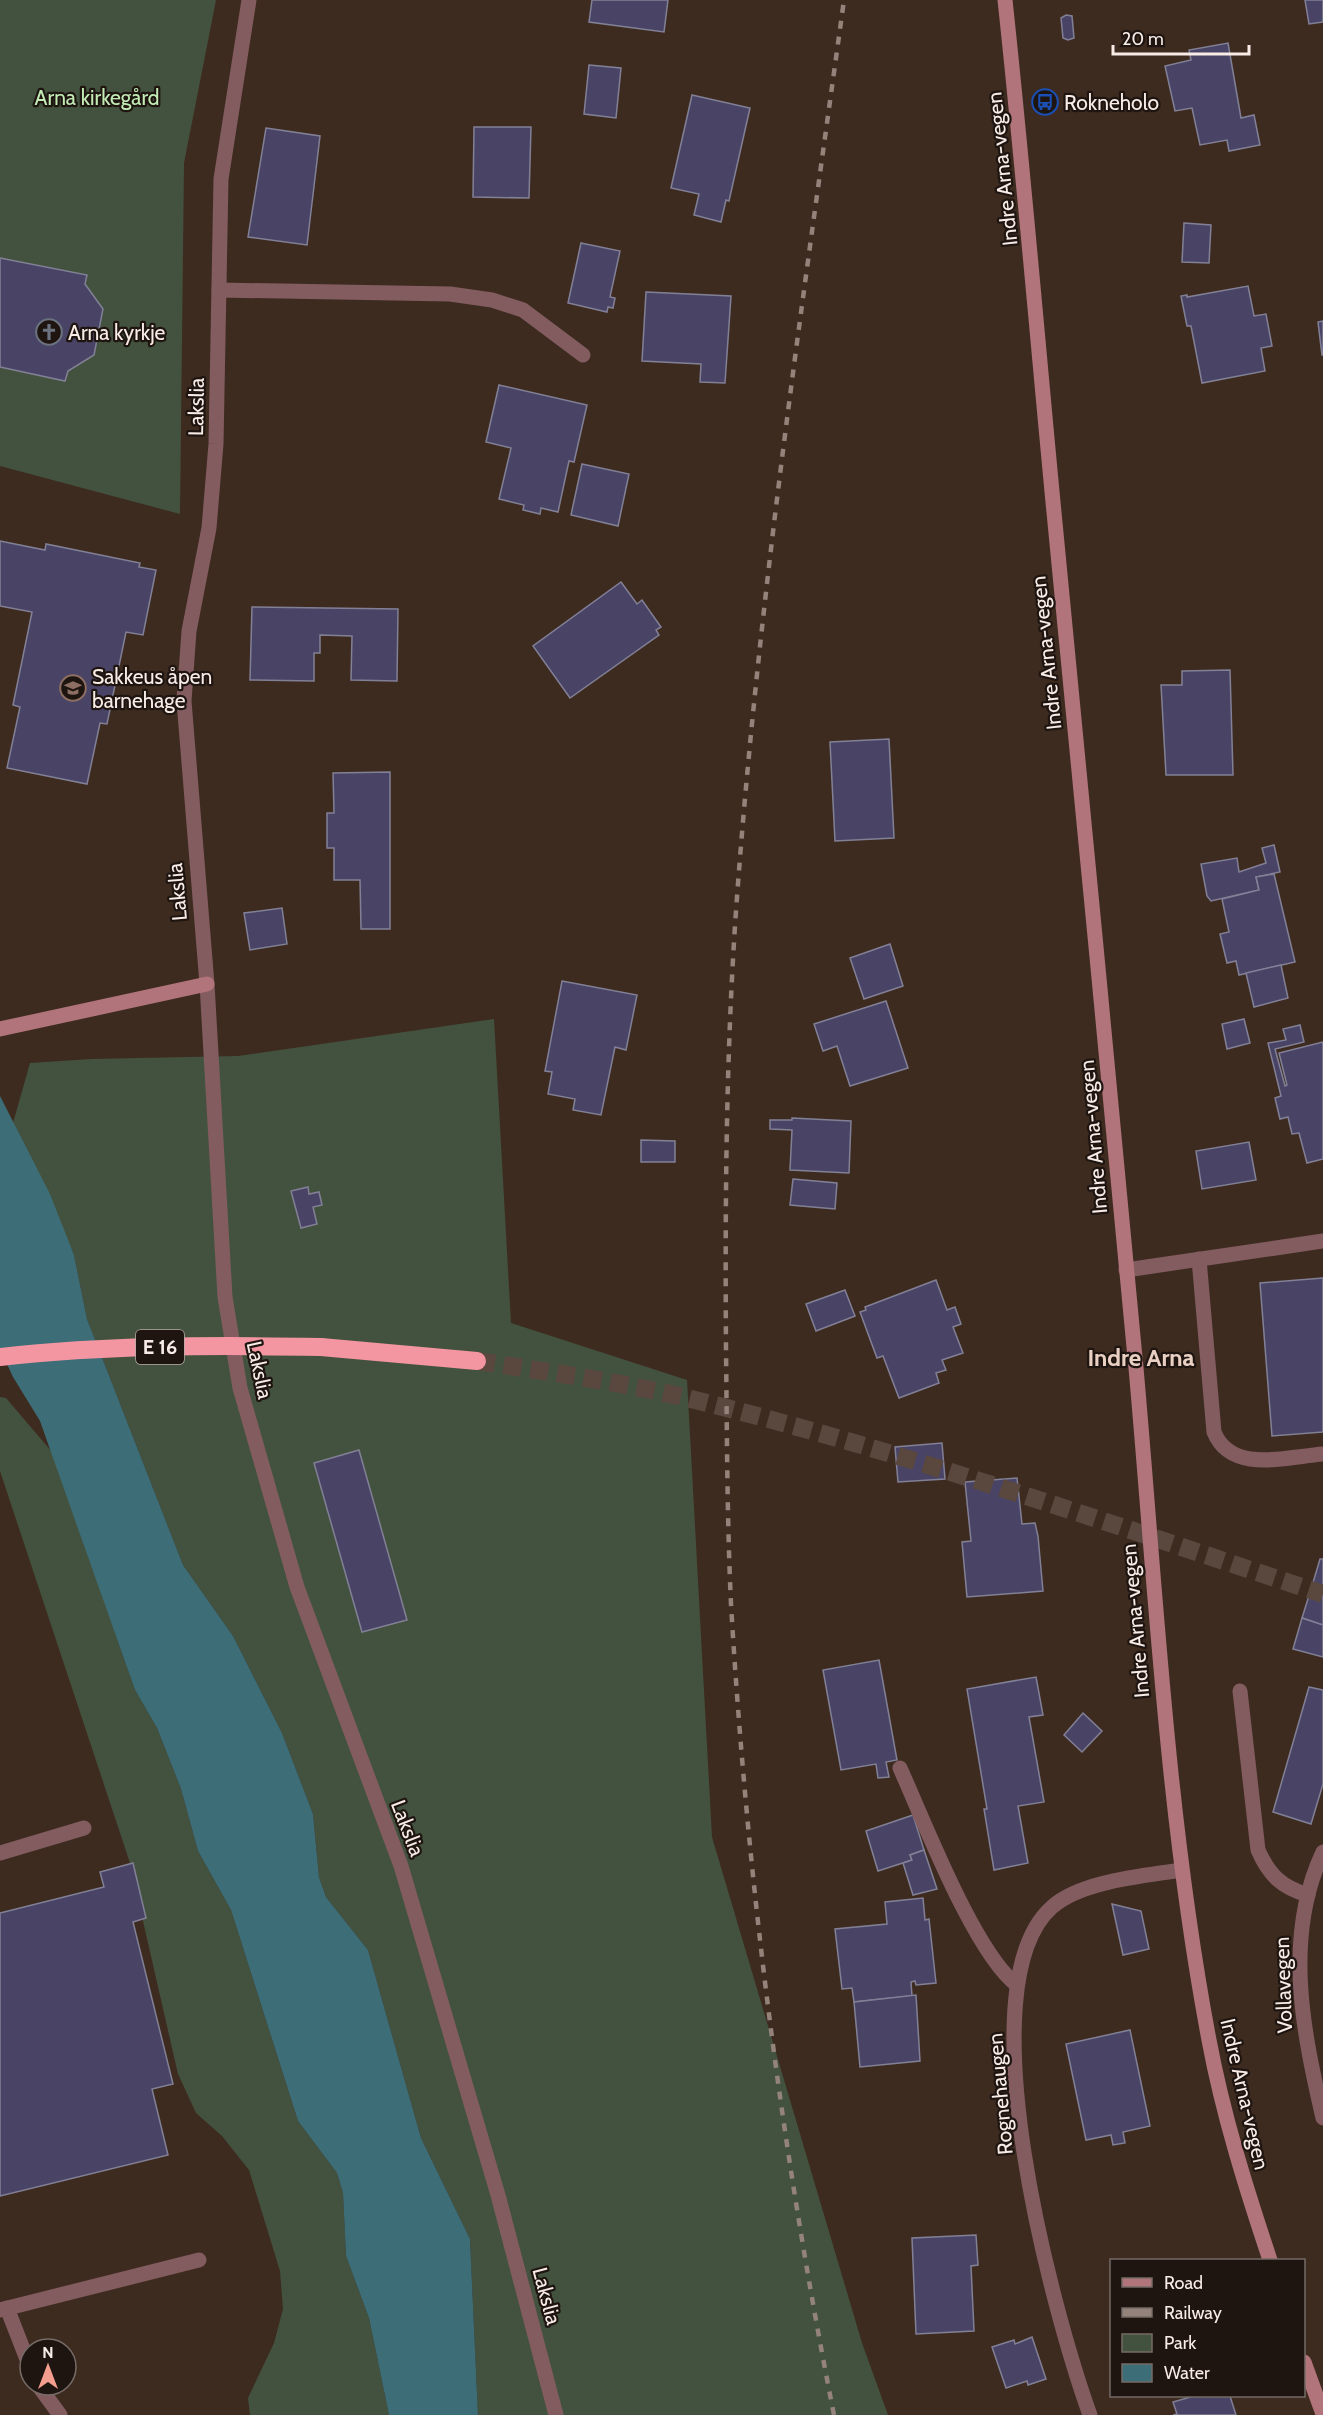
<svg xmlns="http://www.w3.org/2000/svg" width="1323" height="2415" viewBox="0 0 1323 2415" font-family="Cabin,sans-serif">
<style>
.green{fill:#43523e}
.water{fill:#3d6d77}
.building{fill:#494465;stroke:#828096;stroke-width:1.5}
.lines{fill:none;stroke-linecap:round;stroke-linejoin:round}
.highway-tunnel{stroke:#5a483e;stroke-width:18;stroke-dasharray:18 9;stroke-linecap:butt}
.lane{stroke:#835c60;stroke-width:15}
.street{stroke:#835c60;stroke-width:15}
.secondary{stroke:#b1747b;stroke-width:15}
.highway{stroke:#f496a2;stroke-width:18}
.rail{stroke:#93837a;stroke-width:4.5;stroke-dasharray:8 8;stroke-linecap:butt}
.highway-bridge{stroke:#f496a2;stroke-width:18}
.labels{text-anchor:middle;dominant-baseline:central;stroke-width:4.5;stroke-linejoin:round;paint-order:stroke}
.shield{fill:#1e1511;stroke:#b7aca6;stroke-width:1.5}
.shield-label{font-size:20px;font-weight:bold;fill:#f9ece6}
.park-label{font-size:21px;fill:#c2ebb5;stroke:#1e1511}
.poi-label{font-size:21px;fill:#f9ece6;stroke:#1e1511;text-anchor:start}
.street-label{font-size:21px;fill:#f9ece6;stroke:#1e1511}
.quarter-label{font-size:24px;font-weight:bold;fill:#ead0c3;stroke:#1e1511}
</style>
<rect width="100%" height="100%" fill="#3e2b20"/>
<g class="green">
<path d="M0,0H216L184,163L180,514L0,466Z"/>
<path d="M494,1019L511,1323L687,1380L712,1837L862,2343L888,2415H478L470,2239L421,2138L368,1950L326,1897L319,1877L313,1814L282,1733L233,1636L183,1565L87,1319L74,1255L13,1123L30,1063L92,1059L238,1056Z"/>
<path d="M0,1397L6,1398L52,1452L135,1690L157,1728L181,1789L198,1851L231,1910L298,2121L337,2173L343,2193L346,2256L369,2318L389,2415H250L248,2398L274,2343L283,2309L280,2271L249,2170L222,2136L196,2113L178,2074L129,1860L0,1471Z"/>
</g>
<path class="water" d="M0,1096L50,1194L74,1255L87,1319L183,1565L233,1636L282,1733L313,1814L319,1877L326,1897L368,1950L421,2138L470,2239L478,2415H389L369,2318L346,2256L343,2193L337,2173L298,2121L231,1910L198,1851L181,1789L157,1728L135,1690L40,1421L13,1377L0,1349Z"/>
<g class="building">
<path d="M592,0H668L664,32L589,22Z"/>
<path d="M1305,0H1323V22L1309,24Z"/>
<path d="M1066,15L1072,16L1074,38L1068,40L1063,38L1061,18Z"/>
<path d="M1228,43L1241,118L1254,115L1260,145L1229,151L1227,140L1200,145L1192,108L1175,111L1165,66L1191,60L1189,50Z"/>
<path d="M589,65L621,68L616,118L584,114Z"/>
<path d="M692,95L750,108L729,201L726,200L721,222L694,215L699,194L671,188Z"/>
<path d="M474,127H531L529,198L473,197Z"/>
<path d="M266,128L320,136L307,245L248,237Z"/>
<path d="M1184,223L1211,225L1209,263L1182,262Z"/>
<path d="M581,243L620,251L610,297L615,298L613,308L608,307L607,312L568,303Z"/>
<path d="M0,258L87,275L85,284L103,309L94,355L68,371L65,381L0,367Z"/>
<path d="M1248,286L1254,316L1266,314L1272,346L1261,348L1265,371L1202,383L1191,326H1187L1181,296L1187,295V297Z"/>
<path d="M646,292L731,296L725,383L700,382L701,364L642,361Z"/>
<path d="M1323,321V355H1322L1318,322Z"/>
<path d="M499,385L587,405L574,462L569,461L558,512L541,508L540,514L523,510L524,505L499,499L511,448L486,442Z"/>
<path d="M582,464L629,474L618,526L571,515Z"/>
<path d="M0,541L45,550L46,544L140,563L139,567L156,570L143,635L126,632L107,724L100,723L87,784L7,768L20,707L13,705L32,612L0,606Z"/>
<path d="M621,582L637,604L642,600L661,627L656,630L659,635L570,698L533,646Z"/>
<path d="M252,607L398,609L397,681L351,680L352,636L320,635V653H314V681L250,680Z"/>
<path d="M1230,670L1233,775H1166L1161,685H1182V671Z"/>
<path d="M889,739L894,838L835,841L830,742Z"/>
<path d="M390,772V929H361L360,880H334V848H327V813H334L333,773Z"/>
<path d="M1274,845L1280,872L1256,877L1259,890L1211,901L1207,896L1201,864L1237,858L1239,872L1266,863L1262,848Z"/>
<path d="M1274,874L1295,962L1239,975L1236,961L1227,963L1220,934L1229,932L1222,899L1259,890L1256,877Z"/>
<path d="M282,908L287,944L250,950L244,913Z"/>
<path d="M890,944L903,986L864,999L850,958Z"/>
<path d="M1281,965L1288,998L1254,1007L1246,973Z"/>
<path d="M562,981L637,995L626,1050L615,1047L601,1115L573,1110L575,1099L548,1094L552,1072L545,1071Z"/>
<path d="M886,1001L908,1068L850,1086L837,1046L823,1051L814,1024Z"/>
<path d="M1244,1019L1250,1043L1227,1049L1222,1024Z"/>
<path d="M1300,1025L1304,1042L1275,1049L1285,1086L1287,1085L1279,1053L1323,1042V1159L1307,1163L1299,1133L1292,1134L1288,1117L1280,1119L1275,1098L1281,1096L1268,1043L1286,1040L1283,1029Z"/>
<path d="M792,1118L851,1121L849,1173L790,1170L792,1130L770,1129V1120H792Z"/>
<path d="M641,1140L675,1141V1162H641Z"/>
<path d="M1249,1142L1256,1180L1202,1189L1196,1151Z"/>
<path d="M793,1179L837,1183L835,1209L790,1205Z"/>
<path d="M308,1187L309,1194L319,1192L322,1205L313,1207L317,1224L301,1228L291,1191Z"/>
<path d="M1323,1278V1432L1272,1436L1260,1283Z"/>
<path d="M936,1280L947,1310L955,1307L961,1324L953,1327L963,1353L942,1360L946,1370L936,1373L939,1383L899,1398L883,1356L877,1358L860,1312L866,1310L865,1307Z"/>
<path d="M845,1290L855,1316L816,1331L806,1304Z"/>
<path d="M942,1443L945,1479L898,1482L895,1447Z"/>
<path d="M359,1450L407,1620L362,1632L314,1463Z"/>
<path d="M1017,1478L1022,1524L1035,1523L1038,1536L1043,1591L967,1597L962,1542L971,1541L965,1482Z"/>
<path d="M1320,1559H1323V1589L1312,1586Z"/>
<path d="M1312,1586L1323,1589V1625L1302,1618Z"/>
<path d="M1302,1618L1323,1625V1657L1293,1649Z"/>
<path d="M879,1660L897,1760L886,1762L889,1777L878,1778L876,1764L841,1770L823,1670Z"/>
<path d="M1036,1677L1043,1715L1029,1717L1044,1802L1018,1806L1028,1863L994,1870L984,1809H987L967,1689Z"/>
<path d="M1309,1687L1323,1690V1784L1311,1824L1273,1812Z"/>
<path d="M1083,1713L1102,1731L1082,1752L1064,1735Z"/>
<path d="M913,1815L924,1850L910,1855L912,1860L878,1871L866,1831Z"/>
<path d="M924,1850L937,1889L913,1895L903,1863L912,1860L910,1855Z"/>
<path d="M133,1863L146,1918L133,1922L173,2084L152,2089L168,2155L0,2196V1913L104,1887L100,1872Z"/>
<path d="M923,1898L925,1920L929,1919L936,1983L916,1985L915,1981L911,1982L912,1996L854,2002L852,1988L842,1989L835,1929L887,1924L885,1902Z"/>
<path d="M1112,1904L1141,1911L1149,1949L1123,1955Z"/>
<path d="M916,1995L920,2061L860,2067L854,2002Z"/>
<path d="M1130,2030L1150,2126L1123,2132L1125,2143L1113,2145L1111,2135L1086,2140L1066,2044Z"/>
<path d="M976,2235L978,2265L971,2266L974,2331L916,2334L912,2238Z"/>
<path d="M1032,2337L1046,2379L1028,2385L1027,2381L1006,2388L992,2347L1014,2340L1015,2344Z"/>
<path d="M1194,2396H1230L1236,2415H1173L1177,2414L1173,2402Z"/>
</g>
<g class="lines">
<path class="highway-tunnel" d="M477,1361C549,1372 621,1382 691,1399C906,1452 1114,1525 1323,1594"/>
<g class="lane">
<path d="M219,290L450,294L492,300L523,310L583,355"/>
<path d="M1199,1259L1214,1432C1231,1474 1286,1457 1323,1454"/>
<path d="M1126,1270L1323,1241"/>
<path d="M1240,1691L1258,1850C1269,1875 1281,1887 1308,1895"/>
<path d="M900,1768C924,1821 975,1954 1017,1985"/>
<path d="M0,1853L84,1828"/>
<path d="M7,2308L30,2367"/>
<path d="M0,2310L199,2260"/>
<path d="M38,2385L60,2415"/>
</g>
<g class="street">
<path d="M249,0L221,179L216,444L209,528L189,631L184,701L207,984L225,1297L240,1388L297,1587L401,1866L498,2195L556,2415"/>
<path d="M1323,1852C1283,1937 1303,2031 1323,2118"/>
<path d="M1090,2415C1054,2315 963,1986 1052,1907C1081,1881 1144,1876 1181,1870"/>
</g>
<g class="secondary">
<path d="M1005,0C1023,167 1037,334 1053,502C1081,791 1109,1079 1136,1368C1156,1593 1167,1818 1209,2040C1223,2115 1246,2188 1270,2260"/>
<path d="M0,1029L207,984"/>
<path d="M1304,2362L1323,2414"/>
</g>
<path class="highway" d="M321,1347L477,1361"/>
<path class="rail" d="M834,2415C781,2148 747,1876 731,1604C727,1519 727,1433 726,1348C725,1198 726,1047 737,897C759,597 803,298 844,0"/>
<path class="highway-bridge" d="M0,1357C106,1345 214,1345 321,1347"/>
</g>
<defs>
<g id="bus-ring" transform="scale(1.35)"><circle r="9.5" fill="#1e1511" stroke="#1a4fb4" stroke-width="1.5"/><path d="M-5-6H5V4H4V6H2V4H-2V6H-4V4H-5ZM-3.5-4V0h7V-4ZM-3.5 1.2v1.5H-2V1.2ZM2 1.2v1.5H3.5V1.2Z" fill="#1a4fb4"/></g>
<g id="church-ring" transform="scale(1.35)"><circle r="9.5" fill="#1e1511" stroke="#6b7280" stroke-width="1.5"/><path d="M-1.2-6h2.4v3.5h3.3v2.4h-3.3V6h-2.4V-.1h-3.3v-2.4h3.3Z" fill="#6b7280"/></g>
<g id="school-ring" transform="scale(1.35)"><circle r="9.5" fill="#1e1511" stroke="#8d6e63" stroke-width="1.5"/><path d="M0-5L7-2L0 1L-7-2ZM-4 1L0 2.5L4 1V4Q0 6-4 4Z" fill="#8d6e63"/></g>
</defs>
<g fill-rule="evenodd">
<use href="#bus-ring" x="1045" y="102"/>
<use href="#church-ring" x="49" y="332"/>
<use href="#school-ring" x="73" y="688"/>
</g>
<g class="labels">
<rect class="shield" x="136" y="1330" width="48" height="34" rx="4.5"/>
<g class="shield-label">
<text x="160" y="1347">E 16</text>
</g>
<g class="park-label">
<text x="97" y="97">Arna kirkegård</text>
</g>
<g class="poi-label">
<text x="1064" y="102">Rokneholo</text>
<text x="68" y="332">Arna kyrkje</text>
<text x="92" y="676">Sakkeus åpen<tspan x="92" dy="24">barnehage</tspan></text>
</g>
<g class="street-label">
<text transform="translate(1002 169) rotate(-96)">Indre Arna-vegen</text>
<text transform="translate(196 407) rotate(-89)">Lakslia</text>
<text transform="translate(1046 653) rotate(-96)">Indre Arna-vegen</text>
<text transform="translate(177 892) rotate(-95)">Lakslia</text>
<text transform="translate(1093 1137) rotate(-95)">Indre Arna-vegen</text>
<text transform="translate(260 1370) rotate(78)">Lakslia</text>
<text transform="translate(1135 1621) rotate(-95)">Indre Arna-vegen</text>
<text transform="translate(408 1828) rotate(69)">Lakslia</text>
<text transform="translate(1283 1985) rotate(-92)">Vollavegen</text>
<text transform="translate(1000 2094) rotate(-95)">Rognehaugen</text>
<text transform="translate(1245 2094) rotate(77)">Indre Arna-vegen</text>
<text transform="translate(547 2296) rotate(75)">Lakslia</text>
</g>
<g class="quarter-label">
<text x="1141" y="1357">Indre Arna</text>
</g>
</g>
<rect x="1110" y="2259" width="195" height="138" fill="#1e1511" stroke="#766b66" stroke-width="1.5"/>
<rect x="1122" y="2278" width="30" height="9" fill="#b1747b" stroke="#766b66" stroke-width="1.5"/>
<text x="1164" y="2289" font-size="18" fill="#f9ece6">Road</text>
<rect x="1122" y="2308" width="30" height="9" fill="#93837a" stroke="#766b66" stroke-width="1.5"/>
<text x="1164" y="2319" font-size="18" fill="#f9ece6">Railway</text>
<rect x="1122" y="2334" width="30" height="18" fill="#43523e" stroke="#766b66" stroke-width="1.5"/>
<text x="1164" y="2349" font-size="18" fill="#f9ece6">Park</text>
<rect x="1122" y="2364" width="30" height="18" fill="#3d6d77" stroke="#766b66" stroke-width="1.5"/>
<text x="1164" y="2379" font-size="18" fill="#f9ece6">Water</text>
<g transform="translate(48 2367)"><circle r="28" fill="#1e1511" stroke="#766b66" stroke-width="1.5"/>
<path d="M0-4.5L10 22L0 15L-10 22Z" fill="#f59d8e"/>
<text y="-9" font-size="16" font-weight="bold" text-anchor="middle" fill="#f9ece6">N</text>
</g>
<path d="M1113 45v9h136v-9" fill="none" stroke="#f9ece6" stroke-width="3"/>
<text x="1122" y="45" font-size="18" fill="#f9ece6" stroke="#1e1511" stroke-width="4.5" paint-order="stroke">20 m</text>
</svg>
